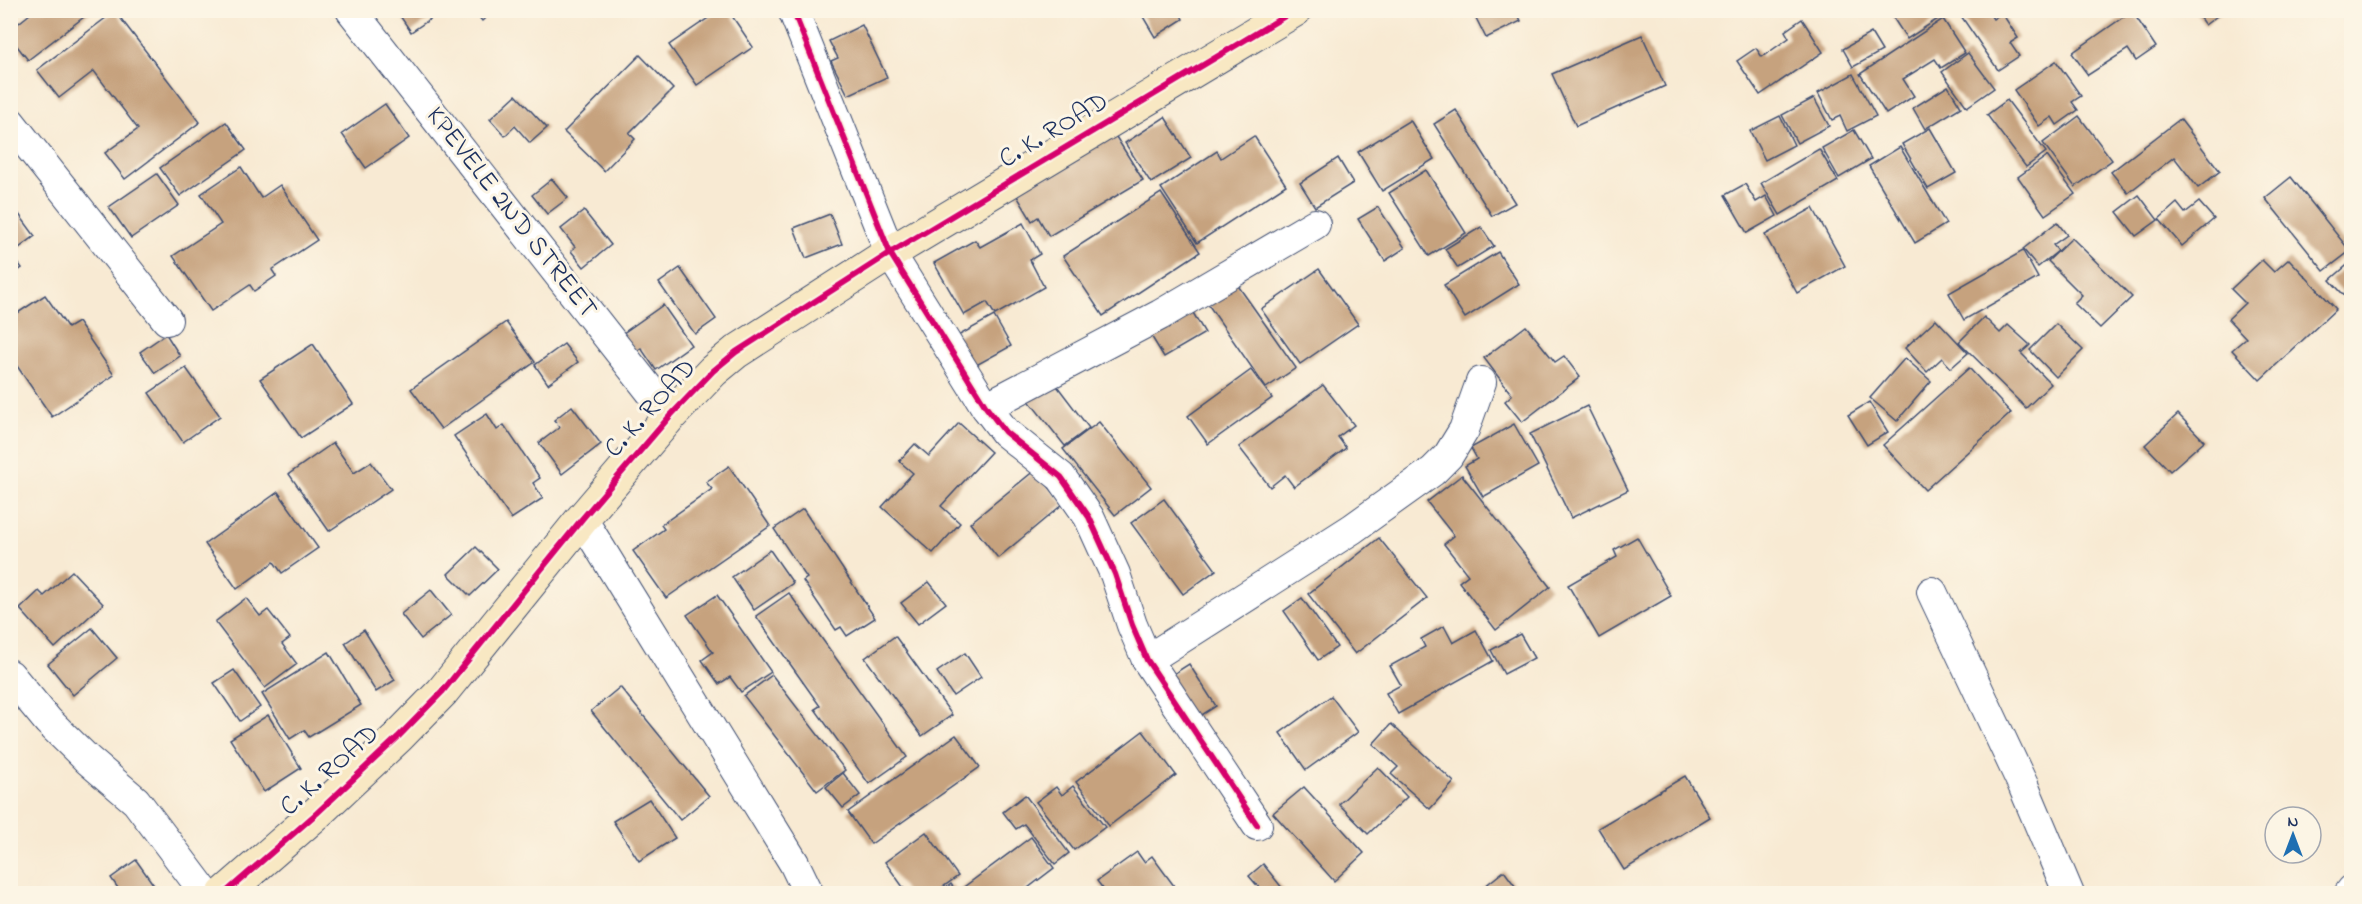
<svg xmlns="http://www.w3.org/2000/svg" width="2362" height="904" viewBox="0 0 2362 904" font-family="'Indie Flower',sans-serif">
<style>
.building{fill:#c6a27e}
.lines{fill:none;stroke-linecap:round;stroke-linejoin:round}
.street-casing{stroke:#3c4b70;stroke-width:32}
.secondary-casing{stroke:#3c4b70;stroke-width:35}
.street{stroke:#fff;stroke-width:30}
.secondary{stroke:#f8e8c3;stroke-width:33}
.cycleway-casing{stroke:#fcf5e5;stroke-width:10}
.cycleway{stroke:#d6006c;stroke-width:6}
.labels{text-anchor:middle;dominant-baseline:central;stroke-width:6;stroke-linejoin:round;paint-order:stroke}
.street-label{font-size:27px;fill:#1b2f5e;stroke:#fcf5e5}
</style>
<rect width="100%" height="100%" fill="#fcf5e5"/>
<filter id="ink" filterUnits="userSpaceOnUse"><feTurbulence type="fractalNoise" baseFrequency=".0167" numOctaves="2"/><feDisplacementMap in="SourceGraphic" scale="12" xChannelSelector="R" yChannelSelector="G"/><feConvolveMatrix kernelMatrix="1 2 1 2 8 2 1 2 1" color-interpolation-filters="sRGB"/></filter>
<filter id="wash" filterUnits="userSpaceOnUse"><feTurbulence type="fractalNoise" baseFrequency=".008" numOctaves="4" result="noise"/><feDisplacementMap in="SourceGraphic" scale="24" xChannelSelector="R" yChannelSelector="G"/><feGaussianBlur stdDeviation="1.35" result="paint"/><feColorMatrix in="noise" values="0 0 0 0 0 0 0 0 0 0 0 0 0 0 0 0 0 1.4 0 .05"/><feComposite in="paint" operator="in"/></filter>
<g filter="url(#wash)">
<rect width="100%" height="100%" fill="#f8ead3"/>
<g id="blocks">
<g class="building">
<path d="M35,10H93L28,60L10,37V30Z"/>
<path d="M396,10H437L439,13L411,32Z"/>
<path d="M473,10H494L482,21Z"/>
<path d="M720,10H728L753,47L697,85L669,45Z"/>
<path d="M1139,10H1178L1183,19L1155,37Z"/>
<path d="M1472,10H1516L1521,21L1486,38Z"/>
<path d="M1888,10H1937L1941,17L1907,39Z"/>
<path d="M1957,10H1987L1993,19L2002,13L2018,38L2010,43L2019,56L1998,70Z"/>
<path d="M2194,10H2225L2205,25Z"/>
<path d="M115,11L200,122L125,179L105,153L138,129L94,71L59,98L37,70Z"/>
<path d="M2132,11L2156,47L2136,61L2128,49L2088,75L2072,53Z"/>
<path d="M1802,19L1823,52L1760,95L1737,61L1756,48L1762,57L1789,38L1785,31Z"/>
<path d="M1943,19L1965,53L1941,68L1935,59L1903,79L1914,96L1886,114L1860,74Z"/>
<path d="M862,25L887,77L848,95L831,61L838,58L829,41Z"/>
<path d="M1871,33L1882,51L1853,67L1843,49Z"/>
<path d="M1642,35L1665,86L1576,126L1552,74Z"/>
<path d="M1968,53L1994,88L1967,107L1942,72Z"/>
<path d="M640,55L673,89L629,133L635,139L604,171L564,132Z"/>
<path d="M2056,61L2081,96L2072,102L2078,110L2057,125L2052,117L2039,126L2014,90Z"/>
<path d="M1853,74L1876,116L1847,131L1840,116L1832,120L1818,93Z"/>
<path d="M1948,86L1961,107L1925,129L1913,108Z"/>
<path d="M516,95L547,128L530,143L515,126L505,136L490,119Z"/>
<path d="M1814,98L1829,126L1797,143L1782,115Z"/>
<path d="M2007,100L2046,152L2026,167L1987,115Z"/>
<path d="M385,104L409,138L366,168L342,134Z"/>
<path d="M1456,110L1515,203L1492,216L1434,124Z"/>
<path d="M1780,116L1794,145L1765,160L1750,131Z"/>
<path d="M2079,116L2112,160L2075,187L2043,143Z"/>
<path d="M1165,117L1191,158L1151,183L1125,143Z"/>
<path d="M2180,119L2220,171L2198,188L2174,157L2128,193L2111,172Z"/>
<path d="M1410,120L1434,159L1382,191L1358,152Z"/>
<path d="M226,122L246,150L180,196L160,168Z"/>
<path d="M1930,128L1956,173L1928,189L1902,144Z"/>
<path d="M1854,130L1871,159L1839,178L1822,148Z"/>
<path d="M1113,132L1143,180L1049,236L1038,217L1032,221L1014,191Z"/>
<path d="M1254,136L1286,185L1197,243L1161,188L1217,151L1221,158Z"/>
<path d="M1900,147L1946,224L1915,243L1869,166Z"/>
<path d="M1819,149L1838,181L1780,215L1761,183Z"/>
<path d="M2047,156L2075,194L2045,215L2018,177Z"/>
<path d="M1338,158L1353,183L1315,207L1300,183Z"/>
<path d="M241,167L261,198L280,185L317,240L272,270L276,276L254,291L250,285L211,311L173,256L221,224L201,194Z"/>
<path d="M1426,170L1466,233L1429,256L1389,193Z"/>
<path d="M157,174L179,205L131,238L109,207Z"/>
<path d="M2291,177L2350,251L2324,271L2265,198Z"/>
<path d="M552,179L568,198L547,214L532,195Z"/>
<path d="M1745,184L1756,202L1766,196L1777,216L1747,233L1725,195Z"/>
<path d="M1161,193L1200,252L1103,316L1063,256Z"/>
<path d="M2139,195L2158,220L2136,236L2117,212Z"/>
<path d="M10,202L35,236L11,254L22,268L10,276Z"/>
<path d="M2199,202L2214,219L2182,246L2159,219L2177,203L2185,213Z"/>
<path d="M1378,207L1405,248L1385,261L1358,219Z"/>
<path d="M1813,208L1845,266L1797,293L1765,235Z"/>
<path d="M584,211L611,245L584,267L571,251L575,247L561,229Z"/>
<path d="M830,214L842,244L806,258L794,228Z"/>
<path d="M2057,222L2067,235L2053,245L2058,251L2038,267L2023,249Z"/>
<path d="M1023,223L1040,254L1030,260L1044,287L995,315L987,302L964,315L934,263L975,240L980,247Z"/>
<path d="M1481,227L1494,246L1458,268L1445,249Z"/>
<path d="M2072,238L2132,297L2100,328L2074,303L2082,295L2048,261Z"/>
<path d="M2023,251L2038,278L1964,320L1949,293Z"/>
<path d="M1498,252L1519,284L1465,318L1444,285Z"/>
<path d="M2289,259L2336,309L2260,380L2232,350L2246,338L2228,319L2245,303L2231,289L2262,260L2274,272Z"/>
<path d="M2352,261V304L2330,280Z"/>
<path d="M680,268L716,319L695,334L659,283Z"/>
<path d="M1319,269L1358,324L1300,364L1261,309Z"/>
<path d="M1234,280L1296,368L1266,388L1205,300Z"/>
<path d="M45,295L68,328L78,322L114,375L52,417L15,363L10,366V318Z"/>
<path d="M663,305L691,345L656,370L641,348L635,352L622,334Z"/>
<path d="M1192,311L1205,333L1164,357L1150,334Z"/>
<path d="M994,316L1011,346L971,368L954,338Z"/>
<path d="M1984,317L2000,333L2008,325L2030,345L2021,353L2051,384L2026,408L1959,342Z"/>
<path d="M1936,319L1968,353L1951,368L1942,358L1927,372L1905,348Z"/>
<path d="M506,322L535,362L441,429L411,389Z"/>
<path d="M2056,324L2083,350L2056,377L2030,350Z"/>
<path d="M1526,326L1555,362L1564,356L1580,377L1522,422L1505,401L1512,395L1484,358Z"/>
<path d="M166,334L180,356L155,373L140,352Z"/>
<path d="M313,344L353,404L301,438L260,379Z"/>
<path d="M564,344L578,362L548,384L535,365Z"/>
<path d="M1905,358L1931,381L1897,421L1870,398Z"/>
<path d="M186,368L220,416L183,442L149,393Z"/>
<path d="M1969,368L2011,413L1925,490L1883,445Z"/>
<path d="M1251,370L1272,398L1208,444L1188,416Z"/>
<path d="M1051,378L1089,428L1065,446L1026,397Z"/>
<path d="M1323,385L1354,425L1338,437L1346,448L1294,487L1285,475L1270,487L1239,447Z"/>
<path d="M1869,402L1888,432L1867,445L1848,415Z"/>
<path d="M572,406L601,444L562,474L539,443L560,427L554,420Z"/>
<path d="M1587,406L1628,490L1571,518L1530,434Z"/>
<path d="M487,414L497,430L504,425L540,478L533,483L543,498L511,519L454,436Z"/>
<path d="M2178,414L2204,441L2170,471L2145,445Z"/>
<path d="M1099,422L1151,487L1115,515L1063,449Z"/>
<path d="M959,423L991,452L941,506L960,523L933,553L882,507L913,473L899,461L915,444L929,456Z"/>
<path d="M1514,424L1538,466L1483,497L1465,466L1477,459L1471,448Z"/>
<path d="M333,443L354,473L371,462L391,489L329,531L289,474Z"/>
<path d="M729,466L770,526L666,598L633,551L664,529L661,525L712,489L706,482Z"/>
<path d="M1035,470L1063,504L998,558L970,523Z"/>
<path d="M1462,475L1550,587L1496,630L1459,582L1468,575L1444,544L1454,536L1427,502Z"/>
<path d="M278,492L318,548L282,573L274,562L237,589L205,544Z"/>
<path d="M1164,499L1216,570L1183,594L1131,523Z"/>
<path d="M803,509L875,618L847,636L841,627L836,630L803,581L807,578L774,529Z"/>
<path d="M1637,537L1671,596L1599,638L1568,585L1617,557L1614,550Z"/>
<path d="M1379,538L1427,598L1355,654L1308,594Z"/>
<path d="M476,547L498,569L470,596L448,574Z"/>
<path d="M770,550L793,583L754,610L732,577Z"/>
<path d="M72,571L103,604L55,648L20,609L39,591L44,596Z"/>
<path d="M929,582L946,603L918,624L901,603Z"/>
<path d="M431,590L451,615L421,639L401,614Z"/>
<path d="M789,593L907,757L869,784L815,709L820,706L756,616Z"/>
<path d="M717,595L771,672L741,692L730,677L719,684L702,660L713,652L687,615Z"/>
<path d="M246,598L260,616L268,610L290,638L282,644L297,664L265,688L215,622Z"/>
<path d="M1302,598L1337,647L1318,660L1284,611Z"/>
<path d="M1444,626L1453,643L1476,630L1493,661L1398,714L1386,693L1401,685L1390,666L1425,647L1421,639Z"/>
<path d="M92,628L117,658L73,695L48,664Z"/>
<path d="M364,630L395,680L376,692L345,643Z"/>
<path d="M1520,634L1534,658L1504,674L1491,650Z"/>
<path d="M895,636L952,715L922,736L865,658Z"/>
<path d="M329,652L361,705L309,737L304,730L290,739L262,694Z"/>
<path d="M965,653L981,677L953,696L937,672Z"/>
<path d="M1189,664L1216,706L1194,720L1167,678Z"/>
<path d="M234,670L260,707L240,721L214,683Z"/>
<path d="M772,675L845,770L817,791L744,696Z"/>
<path d="M620,687L709,796L680,820L591,711Z"/>
<path d="M1331,696L1358,732L1306,770L1280,733Z"/>
<path d="M268,715L301,768L264,792L230,739Z"/>
<path d="M1391,724L1454,782L1430,809L1391,774L1398,767L1373,744Z"/>
<path d="M1143,731L1176,775L1109,826L1076,782Z"/>
<path d="M956,735L980,767L871,844L848,812Z"/>
<path d="M1378,767L1407,797L1368,834L1339,804Z"/>
<path d="M843,773L860,795L843,808L826,787Z"/>
<path d="M1685,776L1710,817L1624,870L1598,828Z"/>
<path d="M1073,786L1105,827L1074,850L1036,802L1056,787L1062,795Z"/>
<path d="M1304,787L1364,853L1334,881L1273,813Z"/>
<path d="M1025,795L1069,853L1055,864L1024,824L1016,829L1003,812Z"/>
<path d="M649,799L675,838L639,861L613,821Z"/>
<path d="M926,832L958,876L933,894H908L885,862Z"/>
<path d="M1031,837L1054,868L1020,894H938L951,884L957,892Z"/>
<path d="M1137,852L1144,862L1152,856L1180,894H1107L1097,881Z"/>
<path d="M136,860L158,891L154,894H122L111,878Z"/>
<path d="M1263,864L1287,894H1257L1261,890L1249,876Z"/>
<path d="M1504,871L1521,894H1475Z"/>
</g>
</g>
</g>
<g filter="url(#ink)">
<use href="#blocks" fill-opacity="0" stroke="#3c4b70" stroke-width="1.5"/>
<g class="lines">
<g class="street-casing">
<g id="street">
<path d="M351,10L670,416"/>
<path d="M793,10L890,253L986,407L1005,432L1061,477L1089,517L1115,574L1132,625L1147,660L1257,825"/>
<path d="M10,122L167,320"/>
<path d="M986,407L1160,315L1315,224"/>
<path d="M582,519L794,863L809,894"/>
<path d="M1932,592L2023,785L2069,894"/>
<path d="M1147,660L1352,529L1433,471L1448,456L1464,430L1481,382"/>
<path d="M10,675L48,721L88,760L136,801L206,894"/>
<path d="M2349,894L2352,890"/>
</g>
</g>
<g class="secondary-casing">
<path id="secondary" d="M224,894L317,813L398,737L442,692L582,519L670,416L713,371L736,352L890,253L1295,10"/>
</g>
<use href="#street" class="street"/>
<use href="#secondary" class="secondary"/>
<g class="cycleway-casing">
<g id="cycleway">
<path d="M793,10L890,253L986,407L1005,432L1061,477L1089,517L1115,574L1132,625L1147,660L1257,825"/>
<path d="M224,894L317,813L398,737L442,692L582,519L670,416L713,371L736,352L890,253L1295,10"/>
</g>
</g>
<use href="#cycleway" class="cycleway"/>
</g>
</g>
<g class="labels">
<g class="street-label">
<text transform="translate(1054 131) rotate(-31)">C. K. ROAD</text>
<text transform="translate(511 213) rotate(52)">KPEVELE 2ND STREET</text>
<text transform="translate(651 409) rotate(-48)">C. K. ROAD</text>
<text transform="translate(330 771) rotate(-42)">C. K. ROAD</text>
</g>
</g>
<rect width="2362" height="904" fill="none" stroke="#fcf5e5" stroke-width="36"/>
<g transform="translate(2293 835)"><circle r="28" fill="#fcf5e5" stroke="#a2a6af" stroke-width="1.5"/>
<path d="M0-4.5L10 22L0 15L-10 22Z" fill="#1f6fb2"/>
<text y="-9" font-size="16" font-weight="bold" text-anchor="middle" fill="#1b2f5e">N</text>
</g>
</svg>
